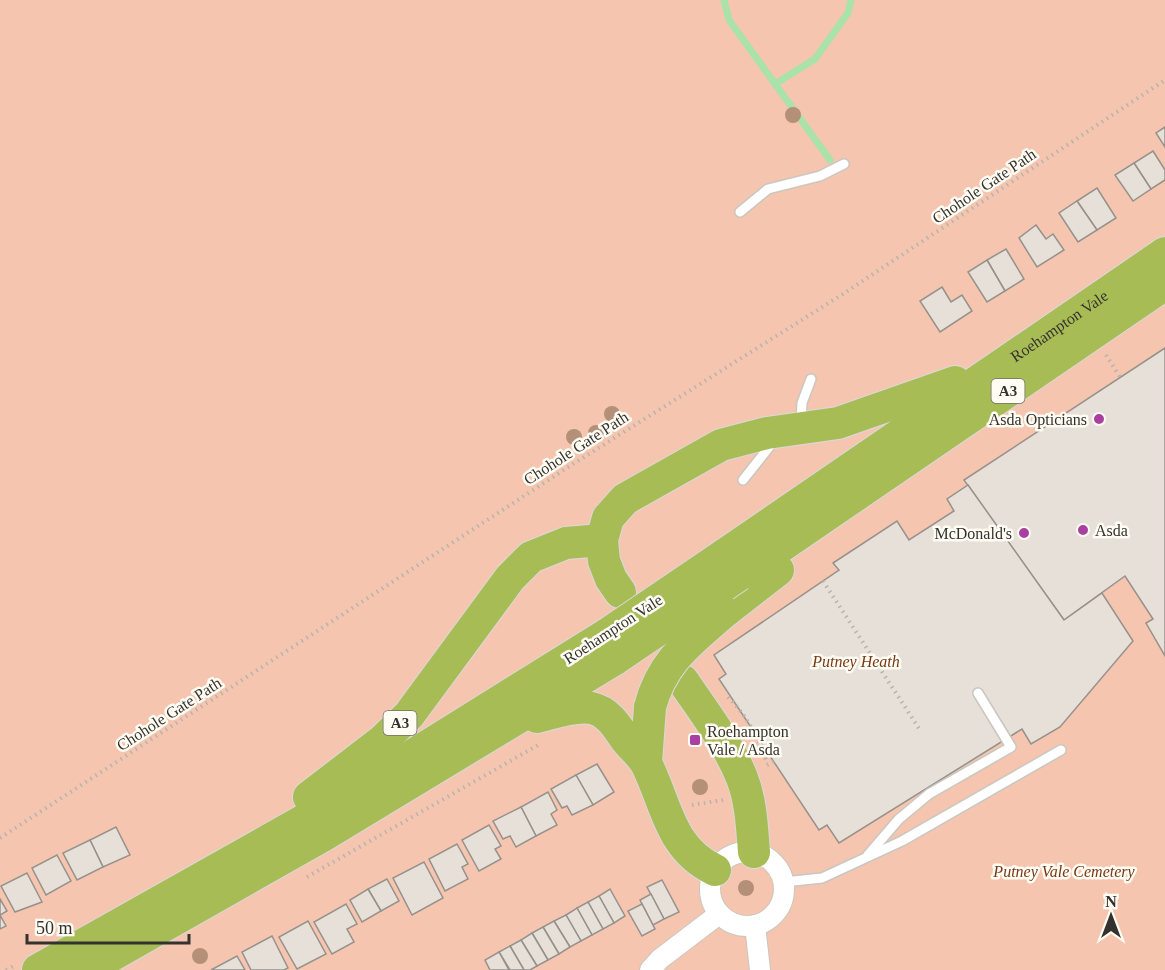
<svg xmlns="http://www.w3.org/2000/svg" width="1165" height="970" viewBox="0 0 1165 970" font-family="Georgia,serif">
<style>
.green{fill:#f5c5af}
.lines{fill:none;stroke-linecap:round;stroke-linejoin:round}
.stream{stroke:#a9e2ab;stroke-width:7}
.building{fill:#e6e0d9;stroke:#97918b;stroke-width:1.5}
.service-casing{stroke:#c9c7bf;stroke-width:12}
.minor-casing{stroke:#c9c7bf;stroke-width:22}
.trunk-casing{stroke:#dadada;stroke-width:34}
.path{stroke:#b6b4ad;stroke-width:4;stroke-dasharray:1.5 4.5;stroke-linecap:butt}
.service{stroke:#fff;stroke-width:9}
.minor{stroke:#fff;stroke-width:20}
.trunk{stroke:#a8bc56;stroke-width:32}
.trunk-bridge-casing{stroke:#dadada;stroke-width:34;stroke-linecap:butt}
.trunk-bridge{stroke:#a8bc56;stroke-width:32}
.tree{fill:#b49079}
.poi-dot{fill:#a93fa0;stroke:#fefcf3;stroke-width:2}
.labels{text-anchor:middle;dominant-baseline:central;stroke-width:5;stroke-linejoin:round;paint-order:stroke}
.shield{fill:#fefcf3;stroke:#706f6a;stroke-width:1.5}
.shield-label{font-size:15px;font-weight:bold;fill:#33322f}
.street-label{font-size:16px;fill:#33322f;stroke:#fefcf3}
.poi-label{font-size:16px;fill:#33322f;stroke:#fefcf3;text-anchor:end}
.park-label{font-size:16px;font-style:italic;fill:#783816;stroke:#fefcf3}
</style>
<rect width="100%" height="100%" fill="#fefcf3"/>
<rect class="green" x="0" y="0" width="1165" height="970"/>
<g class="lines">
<g class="stream">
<path d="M724,0L729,20L830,160"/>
<path d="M775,84L815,59L848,13L851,0"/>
</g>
</g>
<g class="building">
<path d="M1165,127V147L1156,133Z"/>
<path d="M1153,151L1165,170V180L1151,189L1134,163Z"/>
<path d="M1134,163L1151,189L1133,201L1115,175Z"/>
<path d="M1097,188L1116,218L1097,230L1077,201Z"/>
<path d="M1077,201L1097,230L1078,242L1059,213Z"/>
<path d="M1036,225L1046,239L1053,234L1064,250L1037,267L1019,238Z"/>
<path d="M1006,249L1024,279L1005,291L987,260Z"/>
<path d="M987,260L1005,291L987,302L968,272Z"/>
<path d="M942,287L951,302L962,295L972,311L940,332L920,301Z"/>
<path d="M1165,348V656L1146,623L1153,619L1125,576L1064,620L964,480Z"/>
<path d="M968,485L1064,620L1102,593L1133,641L1060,727L1031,744L1022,729L839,843L827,825L819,830L719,679L726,674L714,655L839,570L833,563L897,521L909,540L954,511L947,499Z"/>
<path d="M597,764L614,792L593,805L576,775Z"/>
<path d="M576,775L593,805L572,815L567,806L562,808L551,789Z"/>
<path d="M548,792L557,810L551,814L557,825L536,836L521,807Z"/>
<path d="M521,807L536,836L516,847L510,836L503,839L493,821Z"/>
<path d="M489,825L501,846L495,849L501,859L479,871L462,840Z"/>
<path d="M116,827L130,855L103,867L90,840Z"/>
<path d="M90,840L103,867L77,880L63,853Z"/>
<path d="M457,844L468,864L462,867L468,879L445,891L429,859Z"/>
<path d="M57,855L71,881L46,895L32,868Z"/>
<path d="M424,862L443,898L412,915L393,878Z"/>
<path d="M27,873L42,902L15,912L1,886Z"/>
<path d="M387,879L399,901L381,911L368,889Z"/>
<path d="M662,880L679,912L664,919L647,887Z"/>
<path d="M368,889L381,911L362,922L350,900Z"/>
<path d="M610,889L625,916L614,923L599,896Z"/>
<path d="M651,894L664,919L653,925L640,900Z"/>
<path d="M599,896L614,923L603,929L588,902Z"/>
<path d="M0,899L7,911L0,915L6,926L0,929Z"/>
<path d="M588,902L603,929L592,935L577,908Z"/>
<path d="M346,904L357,924L347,929L354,942L332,954L314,922Z"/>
<path d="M642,904L655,929L642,936L628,911Z"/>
<path d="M577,908L592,935L581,941L566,915Z"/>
<path d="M566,915L581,941L570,947L554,921Z"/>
<path d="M308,921L326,954L297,969L279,937Z"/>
<path d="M554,921L570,947L559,954L543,927Z"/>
<path d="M543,927L559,954L548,960L532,933Z"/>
<path d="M532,933L548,960L537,966L521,940Z"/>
<path d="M272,936L288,968L284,970H251L242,952Z"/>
<path d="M521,940L537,966L530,970H524L510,946Z"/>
<path d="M510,946L524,970H510L499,952Z"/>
<path d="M499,952L509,970H490L485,960Z"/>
<path d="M237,956L245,970H211Z"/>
</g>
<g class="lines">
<g class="service-casing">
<g id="service">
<path d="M740,212L768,189L820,176L844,164"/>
<path d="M801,422L802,403L811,379"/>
<path d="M743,480L766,451L769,447L768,438"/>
<path d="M868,855L899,819L929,794L1011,747L978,693"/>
<path d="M784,882L822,878L902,841L1061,750"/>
</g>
</g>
<g class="minor-casing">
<g id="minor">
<circle cx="747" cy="889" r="37"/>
<path d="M755,925L760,970"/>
<path d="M650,970L660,959L719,914"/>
</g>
</g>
<g class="trunk-casing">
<g id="trunk">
<path id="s1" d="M724,555L1165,253"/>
<path d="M739,575L1165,284"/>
<path d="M620,592L611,579L604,561L602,540L608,518L625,499L721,445L767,433L838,423L955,382"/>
<path d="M724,612L778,570"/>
<path d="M683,681C704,712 728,743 742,778C751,801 752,827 754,852"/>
<path d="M537,717C553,713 574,705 591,708C607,711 616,725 624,737C631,747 642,755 647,765C667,806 670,849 715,870"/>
<path d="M646,762L650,707"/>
<path d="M309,797L382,741L409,715L510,578L531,557L566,543L602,540"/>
<path d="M38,970L349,795L609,633"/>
<path d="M86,970L324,835L615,659"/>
</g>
</g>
<g class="path">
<path d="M1106,355L1120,377"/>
<path d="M823,581L920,730"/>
<path d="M728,697C745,713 761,741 767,763"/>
<path d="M767,765L774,761"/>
<path d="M692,805L723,800"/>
<path d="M0,838L573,464L843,294L1165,80"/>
<path d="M307,877L540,744"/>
<path d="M6,970L14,966"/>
</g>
<use href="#service" class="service"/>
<use href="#minor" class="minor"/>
<use href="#trunk" class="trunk"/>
<g class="trunk-bridge-casing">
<g id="trunk-bridge">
<path d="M609,633L724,555"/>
<path d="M615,659L739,575"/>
<path d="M650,707C662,661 690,642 724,612"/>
</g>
</g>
<use href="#trunk-bridge" class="trunk-bridge"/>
</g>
<g class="tree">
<circle cx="793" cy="115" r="8"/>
<circle cx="612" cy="414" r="8"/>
<circle cx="596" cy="433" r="8"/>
<circle cx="574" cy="437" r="8"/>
<circle cx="700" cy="787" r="8"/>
<circle cx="746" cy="888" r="8"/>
<circle cx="200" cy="956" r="8"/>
</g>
<g class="poi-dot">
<circle cx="1099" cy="419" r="6"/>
<circle cx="1083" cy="530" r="6"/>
<circle cx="1024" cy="533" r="6"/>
<rect x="689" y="734" width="12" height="12" rx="3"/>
</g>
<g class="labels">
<g class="shield">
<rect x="991.5" y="379" width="33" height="24" rx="4.5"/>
<rect x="383.5" y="711" width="33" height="24" rx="4.5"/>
</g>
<g class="shield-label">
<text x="1008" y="391">A3</text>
<text x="400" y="723">A3</text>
</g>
<g class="street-label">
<text transform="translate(984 186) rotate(-34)">Chohole Gate Path</text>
<text stroke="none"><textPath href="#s1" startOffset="406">Roehampton Vale</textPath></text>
<text transform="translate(576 448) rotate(-33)">Chohole Gate Path</text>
<text transform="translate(613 629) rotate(-33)">Roehampton Vale</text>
<text transform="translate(169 714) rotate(-33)">Chohole Gate Path</text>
</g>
<g class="poi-label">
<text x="1087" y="419">Asda Opticians</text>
<text x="1095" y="530" text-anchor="start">Asda</text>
<text x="1012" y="533">McDonald's</text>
<text x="707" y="731" text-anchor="start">Roehampton<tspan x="707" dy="18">Vale / Asda</tspan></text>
</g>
<g class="park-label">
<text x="856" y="661">Putney Heath</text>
<text x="1064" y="871">Putney Vale Cemetery</text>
</g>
</g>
<g transform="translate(1111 916)" stroke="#fefcf3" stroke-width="4.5" paint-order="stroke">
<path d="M0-4.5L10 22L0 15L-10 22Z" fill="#33322f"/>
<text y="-9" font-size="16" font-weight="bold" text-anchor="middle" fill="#33322f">N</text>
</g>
<path d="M27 934v9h162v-9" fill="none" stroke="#33322f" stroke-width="3"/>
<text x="36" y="934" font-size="18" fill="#33322f" stroke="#fefcf3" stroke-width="4.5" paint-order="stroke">50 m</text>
</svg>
